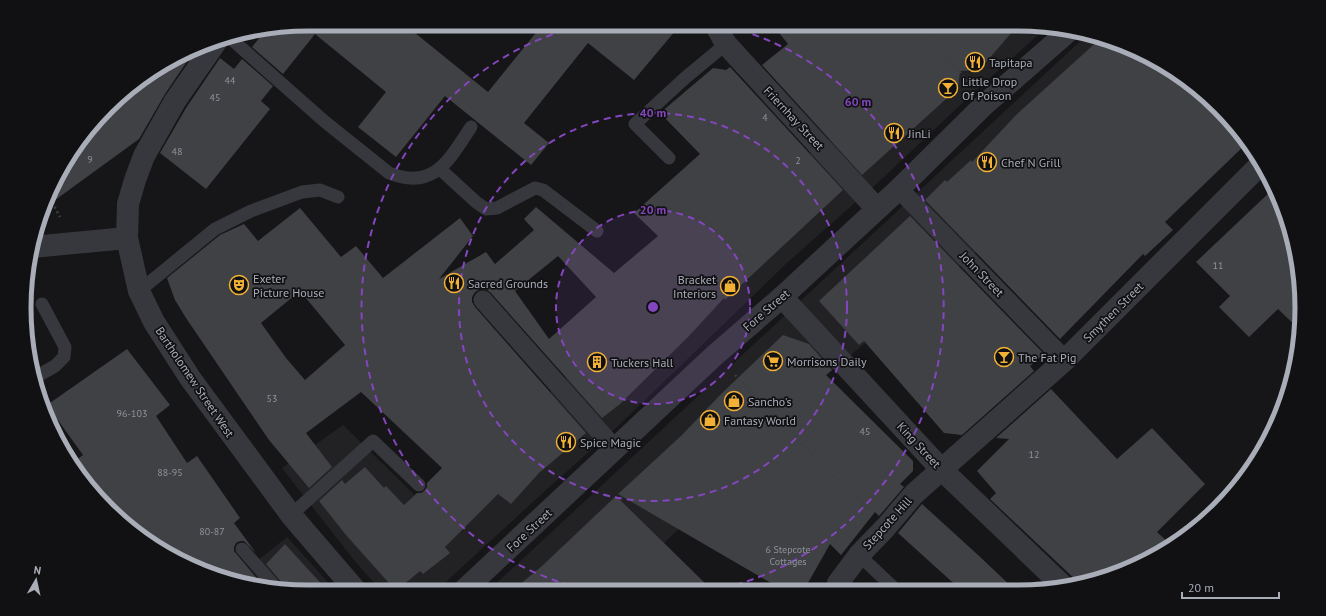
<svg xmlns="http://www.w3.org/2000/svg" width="1326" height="616" viewBox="0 0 1326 616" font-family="'PT Sans',sans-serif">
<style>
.built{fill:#222225}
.building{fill:#404145;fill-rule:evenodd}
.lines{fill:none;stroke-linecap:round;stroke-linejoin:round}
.path{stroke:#3d3f44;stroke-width:2.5;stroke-dasharray:2 3;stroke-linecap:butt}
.service{stroke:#37383d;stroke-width:13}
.pedestrian{stroke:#37383d;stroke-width:19}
.minor{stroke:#37383d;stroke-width:22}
.ring{fill:none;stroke:#8446be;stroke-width:2;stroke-dasharray:7 5}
.labels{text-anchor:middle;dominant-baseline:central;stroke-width:3.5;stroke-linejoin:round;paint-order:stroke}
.number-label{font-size:10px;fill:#8e929b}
.poi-label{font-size:12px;fill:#a8adb8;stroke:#111113;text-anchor:start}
.street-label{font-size:12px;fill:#a8adb8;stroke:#111113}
.rim{fill:none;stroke:#a8adb8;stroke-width:5}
.centre{fill:#8446be;stroke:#111113;stroke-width:2}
.ring-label{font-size:12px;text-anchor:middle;font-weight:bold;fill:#8446be;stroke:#111113;stroke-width:3.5;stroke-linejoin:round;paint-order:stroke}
</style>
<rect width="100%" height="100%" fill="#161618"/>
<g class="built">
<path d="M1018,24L1047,27L972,94L868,192L823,144L876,92Z"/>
<path d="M1088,34L1126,46L1176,72L1185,80L824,377L699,510L624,581L635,591H488Z"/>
<path d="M814,150L858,200L787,263L618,426L546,490L435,592H382L354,560L282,468L343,425L426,506Z"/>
<path d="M287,537L337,592H308L272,588L251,566Z"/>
</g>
<g class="building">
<path d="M308,24H404L488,92L543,24H681L634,80L588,43L524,123L549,143L531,165L445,96L396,157L358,127L386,92L315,34L283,74L252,47L265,31Z"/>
<path d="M772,24H1019L987,61L976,70L960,71L958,90L946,99L862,175L762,65L788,44Z"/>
<path d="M1101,38L1126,46L1176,72L1219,107L1248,142L1165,222L1173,230L1145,256L1143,254L1060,339L925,200L945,180L947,182L971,160L972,162L1017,114Z"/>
<path d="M196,48L165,94L139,139L47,206L62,166L121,94L166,62Z"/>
<path d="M220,58L234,69L242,59L273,86L261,101L270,109L206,189L160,153L186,108Z"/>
<path d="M730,67L843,190L725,300L724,298L688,337L620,404L602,418L491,293L487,290L481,289L475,292L472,297V302L475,307L586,433L539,473L511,504L498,494L445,547L450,553L423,574L420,571L396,591L346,535L319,501L342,480L345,484L365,467L384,488L386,486L404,505L417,493H421L424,491L427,487V483L442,468L361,392L306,433L332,467L309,488L269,440L186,318L175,300L167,278L220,235L244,224L258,241L300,208L341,257L356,246L383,278L460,218L473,236L439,279L486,252L495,264L534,230L524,219L536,207L614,273L658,236L634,213L700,154L660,113L713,68L726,70ZM558,256L596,297L549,339L515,291ZM300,291L345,345L305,380L286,358L261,323Z"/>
<path d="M1274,188L1280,199L1296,252L1302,308L1300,330L1278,309L1249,337L1219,307L1230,296L1196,262Z"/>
<path d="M910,216L1044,354L1030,366L1034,371L962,435L944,433L864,341L859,345L819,301Z"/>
<path d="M783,335L809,344L832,370L826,375L913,461V471L900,484L904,487L879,516L875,512L841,555L830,544L804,590H783L618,494L682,435L721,394Z"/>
<path d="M127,349L170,405L156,416L187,463L197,456L240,518L234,523L256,553L244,541H240L236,543L234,547V551L265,588L252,586L200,570L121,522L72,463L83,455L47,405Z"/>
<path d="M1051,389L1117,459L1152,428L1205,484L1157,532L1171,545L1127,570L1079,583L990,499L996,493L977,471L1009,439L996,438Z"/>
<path d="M616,496L713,591H512L542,566Z"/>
<path d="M922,504L978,555L1015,590H961L898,533Z"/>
<path d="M285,544L304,565L329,592H308L285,590L283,584L266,564Z"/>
</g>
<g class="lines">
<g class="path">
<path d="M923,24L968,83"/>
<path d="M50,198L60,217"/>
<path d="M735,375L828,471L867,508"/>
<path d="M204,572L222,561"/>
</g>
<g class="service">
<path d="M229,37L324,121L389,173C434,191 449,160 471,127"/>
<path d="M669,158L635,124L685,78L726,44"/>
<path d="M440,169L476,202L486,209L497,208L535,188L543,190L597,231"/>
<path d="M139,291L215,229L251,211L302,192L320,190L338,197"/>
<path d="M34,378L55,366L64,357L65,347L42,304"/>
<path d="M291,515L373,441L419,485"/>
<path d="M242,549L277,589"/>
<path d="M859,555L896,590"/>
</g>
<g class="pedestrian">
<path d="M899,189L1065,360"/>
<path d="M483,300L615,449"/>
</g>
<g class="minor">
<path d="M715,24L726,44L877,209"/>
<path d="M218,39L175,101L144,156L135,180L128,204L127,238L139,291L154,322L190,378L291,515L357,592"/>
<path d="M32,247L127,238"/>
<path d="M782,297L941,469L1064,587"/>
<path d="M838,583L859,555L886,527L914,494L1065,360L1261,164"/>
<path d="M463,591L715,355L782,297L899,189L984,105L1071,29"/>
</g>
</g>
<circle cx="653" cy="307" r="97" fill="#8446be" fill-opacity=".12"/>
<g class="ring">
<circle cx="653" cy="307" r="97"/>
<circle cx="653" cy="307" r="194"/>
<path d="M593 591A290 290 0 0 1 588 24M718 24A290 290 0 0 1 716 590"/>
</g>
<defs>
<g id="restaurant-ring" transform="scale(1)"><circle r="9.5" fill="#111113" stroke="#f2b134" stroke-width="1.5"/><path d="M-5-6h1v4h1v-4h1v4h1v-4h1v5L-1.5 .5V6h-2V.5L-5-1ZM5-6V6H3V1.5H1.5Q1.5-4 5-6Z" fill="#f2b134"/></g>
<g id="bar-ring" transform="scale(1)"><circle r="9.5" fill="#111113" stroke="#f2b134" stroke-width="1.5"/><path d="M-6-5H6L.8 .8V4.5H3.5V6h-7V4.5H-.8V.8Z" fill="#f2b134"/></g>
<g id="theatre-ring" transform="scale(1)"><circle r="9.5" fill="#111113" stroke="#f2b134" stroke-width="1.5"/><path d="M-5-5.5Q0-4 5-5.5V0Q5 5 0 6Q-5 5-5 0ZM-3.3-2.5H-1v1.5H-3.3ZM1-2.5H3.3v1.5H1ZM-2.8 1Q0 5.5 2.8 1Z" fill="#f2b134"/></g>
<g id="shop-ring" transform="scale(1)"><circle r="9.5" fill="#111113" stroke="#f2b134" stroke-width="1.5"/><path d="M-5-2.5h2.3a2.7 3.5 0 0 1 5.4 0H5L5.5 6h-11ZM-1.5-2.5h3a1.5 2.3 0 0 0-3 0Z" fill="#f2b134"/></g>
<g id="supermarket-ring" transform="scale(1)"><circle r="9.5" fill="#111113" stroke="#f2b134" stroke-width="1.5"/><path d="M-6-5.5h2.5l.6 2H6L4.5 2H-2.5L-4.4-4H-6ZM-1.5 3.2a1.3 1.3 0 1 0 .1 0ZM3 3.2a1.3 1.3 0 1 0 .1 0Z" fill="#f2b134"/></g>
<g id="building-ring" transform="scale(1)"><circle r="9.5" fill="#111113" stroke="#f2b134" stroke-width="1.5"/><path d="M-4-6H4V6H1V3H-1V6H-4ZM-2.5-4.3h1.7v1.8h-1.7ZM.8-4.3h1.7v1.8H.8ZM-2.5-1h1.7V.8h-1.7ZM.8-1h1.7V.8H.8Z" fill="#f2b134"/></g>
</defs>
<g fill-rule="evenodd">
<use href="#restaurant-ring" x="975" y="62"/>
<use href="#bar-ring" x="948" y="88"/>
<use href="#restaurant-ring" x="894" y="133"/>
<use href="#restaurant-ring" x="987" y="162"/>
<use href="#restaurant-ring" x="454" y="283"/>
<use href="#theatre-ring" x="239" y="285"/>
<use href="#shop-ring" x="730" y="286"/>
<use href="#bar-ring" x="1004" y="357"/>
<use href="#supermarket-ring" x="773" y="361"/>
<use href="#building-ring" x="597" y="362"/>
<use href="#shop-ring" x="734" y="401"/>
<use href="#shop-ring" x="710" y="420"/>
<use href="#restaurant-ring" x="566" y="442"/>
</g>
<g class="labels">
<g class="number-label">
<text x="230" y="80">44</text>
<text x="215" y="97">45</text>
<text x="765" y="117">4</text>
<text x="177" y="151">48</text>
<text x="90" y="159">9</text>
<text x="798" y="160">2</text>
<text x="1218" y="265">11</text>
<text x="272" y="398">53</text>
<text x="132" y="413">96-103</text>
<text x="865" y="431">45</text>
<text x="1034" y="454">12</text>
<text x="170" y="472">88-95</text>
<text x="212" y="531">80-87</text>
<text x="788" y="549">6 Stepcote<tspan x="788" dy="12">Cottages</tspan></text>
</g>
<g class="poi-label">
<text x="989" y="62">Tapitapa</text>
<text x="962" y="81">Little Drop<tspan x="962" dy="14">Of Poison</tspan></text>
<text x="908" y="133">JinLi</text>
<text x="1001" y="162">Chef N Grill</text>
<text x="253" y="278">Exeter<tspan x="253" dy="14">Picture House</tspan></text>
<text x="716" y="279" text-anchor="end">Bracket<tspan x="716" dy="14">Interiors</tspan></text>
<text x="468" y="283">Sacred Grounds</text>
<text x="1018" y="357">The Fat Pig</text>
<text x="787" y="361">Morrisons Daily</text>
<text x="611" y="362">Tuckers Hall</text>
<text x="748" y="401">Sancho's</text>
<text x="724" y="420">Fantasy World</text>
<text x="580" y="442">Spice Magic</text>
</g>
<g class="street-label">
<text transform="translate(794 118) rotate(47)">Friernhay Street</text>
<text transform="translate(982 274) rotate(46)">John Street</text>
<text transform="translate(766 310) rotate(-41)">Fore Street</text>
<text transform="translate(1113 312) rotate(-45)">Smythen Street</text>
<text transform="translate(195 382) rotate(56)">Bartholomew Street West</text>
<text transform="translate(919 445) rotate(47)">King Street</text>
<text transform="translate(887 523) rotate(-48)">Stepcote Hill</text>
<text transform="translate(529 530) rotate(-43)">Fore Street</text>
</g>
</g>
<path d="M0 0H1326V616H0ZM308 31H1018A277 277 0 0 1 1295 308V308A277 277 0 0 1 1018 585H308A277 277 0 0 1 31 308V308A277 277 0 0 1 308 31Z" fill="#111113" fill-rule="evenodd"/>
<path class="rim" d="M308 31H1018A277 277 0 0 1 1295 308V308A277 277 0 0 1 1018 585H308A277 277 0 0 1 31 308V308A277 277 0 0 1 308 31Z"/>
<circle cx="653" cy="307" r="6" class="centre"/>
<g class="ring-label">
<text x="858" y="106">60 m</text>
<text x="653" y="117">40 m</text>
<text x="653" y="214">20 m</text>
</g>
<g transform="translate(36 580) rotate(9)" stroke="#111113" stroke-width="3" paint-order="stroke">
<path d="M0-3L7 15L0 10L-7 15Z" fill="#a8adb8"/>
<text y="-6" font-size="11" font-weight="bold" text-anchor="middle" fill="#a8adb8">N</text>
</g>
<path d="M1182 592v6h97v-6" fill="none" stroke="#a8adb8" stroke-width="2"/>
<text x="1188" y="592" font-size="12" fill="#a8adb8" stroke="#111113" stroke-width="3" paint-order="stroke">20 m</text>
</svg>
